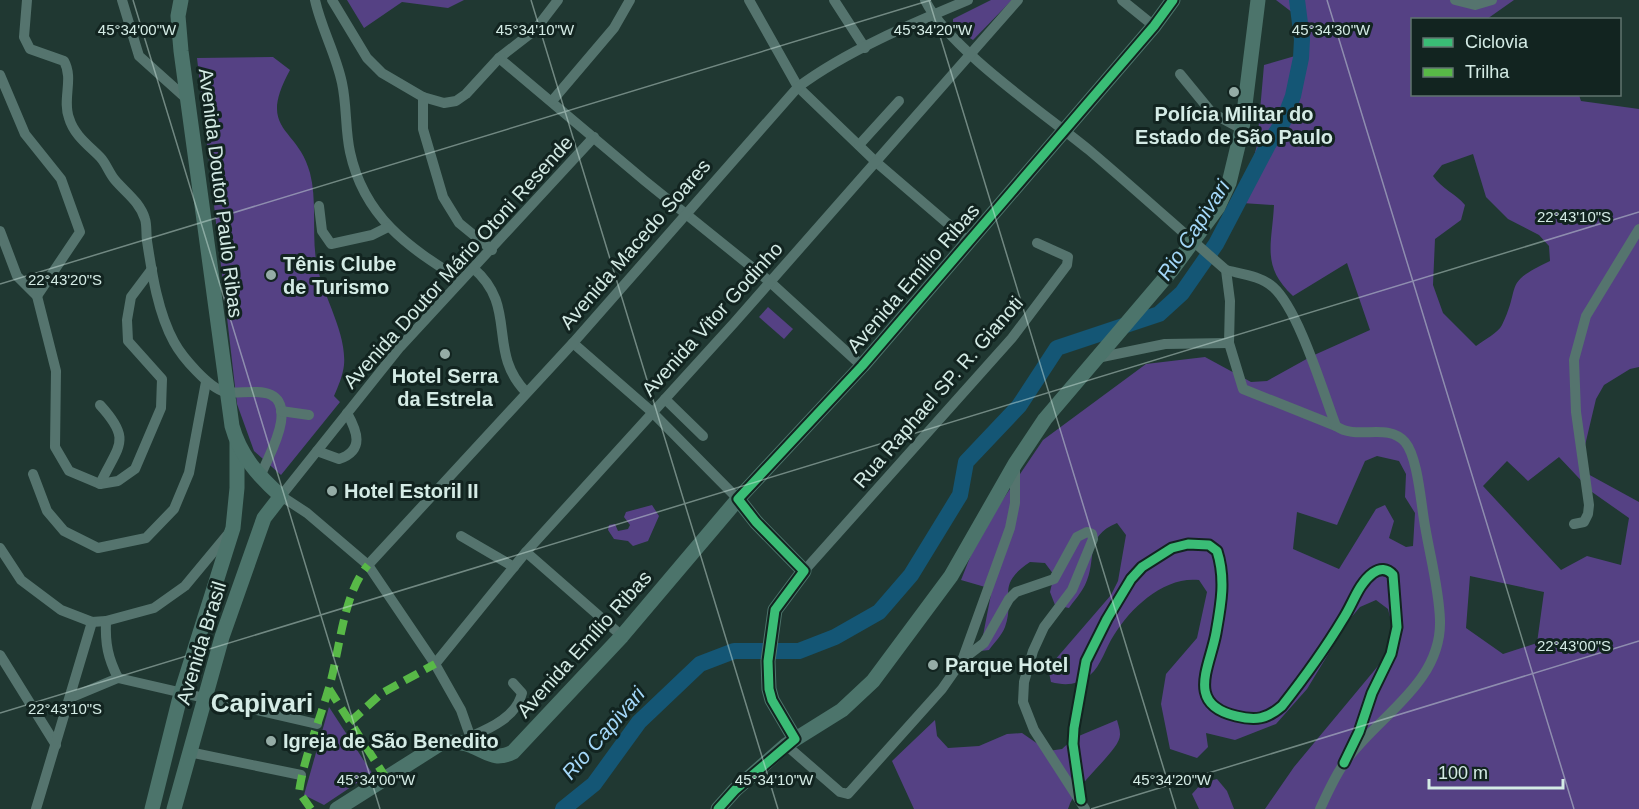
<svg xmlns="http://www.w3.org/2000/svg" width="1639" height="809" viewBox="0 0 1639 809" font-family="Arial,sans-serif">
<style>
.green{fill:#554184;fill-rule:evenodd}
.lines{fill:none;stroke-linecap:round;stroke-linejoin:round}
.river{stroke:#145675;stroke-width:16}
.street{stroke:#55746e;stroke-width:10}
.secondary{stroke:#4c746b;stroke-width:15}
.quiet{stroke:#58b947;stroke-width:8;stroke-dasharray:15 8;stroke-linecap:butt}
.cycleway-casing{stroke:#122420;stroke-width:13}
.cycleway{stroke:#3abd76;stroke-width:9}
.ticks{fill:none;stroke:#d4ebe5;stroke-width:1.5;stroke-opacity:0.45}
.poi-dot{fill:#95aca6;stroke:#122420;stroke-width:2}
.labels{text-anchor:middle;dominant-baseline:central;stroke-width:6;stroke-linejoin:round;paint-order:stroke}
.poi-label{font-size:20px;font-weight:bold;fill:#d4ebe5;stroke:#122420;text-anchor:start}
.street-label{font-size:20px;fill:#d4ebe5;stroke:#122420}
.water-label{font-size:21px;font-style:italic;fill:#a4d8f9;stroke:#122420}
.district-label{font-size:26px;font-weight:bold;fill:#d4ebe5;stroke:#122420}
.ticks-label{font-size:15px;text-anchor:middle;fill:#d4ebe5;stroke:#122420;stroke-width:6;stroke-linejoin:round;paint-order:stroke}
</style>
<rect width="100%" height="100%" fill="#203832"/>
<g class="green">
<path d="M347,0H464L448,8L402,2L364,28Z"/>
<path d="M991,0H1012L973,40L953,27V19Z"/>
<path d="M1276,0H1514L1487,19L1412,20V94L1579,95L1581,101L1639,109V367L1630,369L1604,385L1596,399L1582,458L1586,473L1639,502V809H1265L1294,767L1388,654L1392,625L1388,609L1376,600L1360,607L1349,620L1307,689L1276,724L1235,740L1206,733L1208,747L1197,758L1170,749L1161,704L1166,674L1197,638L1207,592L1199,580C1165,576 1131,607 1114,635C1106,647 1101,666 1090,675C1077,685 1066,686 1051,682L1048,668L1111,595L1118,581L1126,535L1117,523C1083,537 1098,559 1085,585C1081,593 1074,601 1069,608L1055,605L1050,592L1054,575L1045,563L1030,562C994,586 1016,596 1005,627C1002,635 994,643 989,650L980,651L992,589L961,580L979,535L1043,440L1146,364L1205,357L1251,382L1267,381L1312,356L1370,330L1347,263L1293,296C1261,266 1272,245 1274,205L1242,203L1257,145L1264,65L1295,56L1298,43L1293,13ZM1473,154L1486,197L1508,219L1539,235L1549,246L1550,261C1501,284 1522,285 1502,325C1498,333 1484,340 1476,346L1443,313L1433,285L1435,239L1461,220L1465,205C1455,193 1442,189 1433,176L1442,165ZM1377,456L1399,461L1406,474L1405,497L1415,513L1413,546L1406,547L1389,538L1394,521L1385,505L1376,509L1339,569L1293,549L1297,512L1337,525L1365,461ZM1559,457L1592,492L1629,518L1621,565L1587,556L1561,570L1483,486L1507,461L1528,481ZM1470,576L1544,592L1537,643L1503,654L1466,628Z"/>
<path d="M273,57L290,70C256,132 298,126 310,173C317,200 312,232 316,260C321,294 347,331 344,365C343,375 338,387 334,396L340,402L281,475L254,451L237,404L197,58Z"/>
<path d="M768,307L793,329L784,339L759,317Z"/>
<path d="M652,505L659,516L648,541L633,546L628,541L614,539L608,530L609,525L615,524L618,531L628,529L630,525L624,517L626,512Z"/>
<path d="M329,707L372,773L324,805L304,795Z"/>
<path d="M935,720L937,736L948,748L979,746L1007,734L1022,733L1048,751L1062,749L1074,738L1117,720C1118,724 1120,729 1120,734C1121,751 1076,781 1068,809H914L892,761Z"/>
<path d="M1217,779L1227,791L1234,809H1199L1192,794L1202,783Z"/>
</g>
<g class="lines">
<path class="river" d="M563,809L594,784L639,722L700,664L734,651H799L835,637L879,612L911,575L960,495L966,462L1019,406L1057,348L1159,314L1182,293L1216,244L1268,145L1283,122L1293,96L1301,58L1302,39L1297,0"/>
<g class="street">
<path d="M27,0L24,37L30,49L64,61C74,79 62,99 69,118C74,135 88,145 100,157C106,163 109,173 115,180C125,192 140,202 145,219C147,225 146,234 147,241C152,274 158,313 174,342C182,357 209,388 225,392C243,396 287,379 281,422C278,442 267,459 260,477"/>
<path d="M122,0L139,56L188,100"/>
<path d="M315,0C321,28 336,54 342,83C347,106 345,129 350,152C364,217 408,247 461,280"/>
<path d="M332,0L367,58L382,73L423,97L444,103L456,101L466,94L499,58L535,30L558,0"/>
<path d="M749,0L798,87L876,162L968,241"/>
<path d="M834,0L865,48"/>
<path d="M925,0C949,49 1044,113 1089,150C1135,189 1180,230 1226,270L1230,301L1229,343L1243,389L1336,426"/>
<path d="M1122,0L1154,26"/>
<path d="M1455,0L1475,5L1492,0"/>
<path d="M499,58L645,181L769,281L862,366"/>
<path d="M1180,74L1212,113L1242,129"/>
<path d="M0,75L25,134L61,179L80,232L37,296"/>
<path d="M423,97V129L443,197L459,223L492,250"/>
<path d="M552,101L614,28L630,0"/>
<path d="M859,145L899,101"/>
<path d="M319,206L322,231L331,244L372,235L388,227"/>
<path d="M0,231L17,276L37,296L56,371L55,447L69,471L100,484L118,481L135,469L161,408L162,379L128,341L127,320L131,297L152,269"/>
<path d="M473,268C519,307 486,351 526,392"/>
<path d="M1226,270C1242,274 1261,276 1273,287C1299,310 1323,392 1336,426C1357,441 1387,422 1405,442C1418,457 1421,505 1425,526C1430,556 1439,589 1440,620C1442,685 1374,718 1343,765C1334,778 1327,794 1320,809"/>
<path d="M573,343L652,412L738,499"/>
<path d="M1097,358L1165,344L1229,343"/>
<path d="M665,399L703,436"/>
<path d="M100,405C133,441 118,445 100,484"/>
<path d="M281,411L309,415"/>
<path d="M317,451L339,459C365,450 357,431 347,413"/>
<path d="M33,474L47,511L64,531L98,548L146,538L174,509L189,473L206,382"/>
<path d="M1574,524L1584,522L1588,514L1589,505L1576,412L1574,360L1586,316L1639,229"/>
<path d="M461,536L514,567"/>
<path d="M0,548L21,580L61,610L92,622L106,621L154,608L185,586L229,533"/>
<path d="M526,552L622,636"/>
<path d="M368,565L573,343L798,87C846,51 913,23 968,0"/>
<path d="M804,571L1012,338L1067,265L1068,257L1037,243"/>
<path d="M106,621C105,644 108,658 118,678"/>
<path d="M0,655L56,745"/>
<path d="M963,658L1010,528L1015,503V467"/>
<path d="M435,664L526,552L734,323L1018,0"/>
<path d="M70,698L118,678L317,724"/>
<path d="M472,736C491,728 517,716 522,693L513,683"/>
<path d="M786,745L840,792L848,794L942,689L963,659L984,643L1009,599L1016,592L1054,579L1077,537L1087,532L1092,534L1093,539L1072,590L1044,627L1033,651L1024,682L1023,702L1034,730L1085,809"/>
<path d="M474,747L461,710L435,664L368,565L307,513L281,496L400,347L594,137"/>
<path d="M189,752L301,775"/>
<path d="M1081,800L1073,744L1074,728L1086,661L1107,619L1131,579L1142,567L1172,548L1188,544L1209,545L1217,551C1226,579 1221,605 1216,633C1210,667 1185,704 1236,716C1256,721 1267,719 1282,706C1304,678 1325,649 1343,619C1353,604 1358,584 1373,573C1380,568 1387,568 1393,575L1397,627L1391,654L1372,693L1359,732L1344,763"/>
<path d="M36,809L92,622"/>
</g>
<g class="secondary">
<path d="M738,499L756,522L804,571L775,610L768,661L769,689L772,700L795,739"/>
<path d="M152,809L181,693L233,528L237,488V442"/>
<path d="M174,809L222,637L264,518L281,496C258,476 240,455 232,426L181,51L178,16L181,0"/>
<path d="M337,809L443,742C454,742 463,742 472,746C489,753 495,761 513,752L622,636L738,499L862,366L1154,26L1173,0"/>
<path d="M718,809L735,790L786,745L842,710L873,681L951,576L1015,464L1045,419L1171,271L1218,207L1229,183L1242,129L1258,0"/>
</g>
<g class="quiet">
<path d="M329,689L386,778"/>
<path d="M350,722L382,693L435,664"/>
<path d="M311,809L299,792C304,757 318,725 328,691C340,653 342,595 368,565"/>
</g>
<g class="cycleway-casing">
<g id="cycleway">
<path d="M1081,800L1073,744L1074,728L1086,661L1107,619L1131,579L1142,567L1172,548L1188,544L1209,545L1217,551C1226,579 1221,605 1216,633C1210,667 1185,704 1236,716C1256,721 1267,719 1282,706C1304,678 1325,649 1343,619C1353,604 1358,584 1373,573C1380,568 1387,568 1393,575L1397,627L1391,654L1372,693L1359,732L1344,763"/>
<path d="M718,809L735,790L795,739L772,700L769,689L768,661L775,610L804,571L756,522L738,499L862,366L1154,26L1173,0"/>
</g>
</g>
<use href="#cycleway" class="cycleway"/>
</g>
<path class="ticks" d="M133,0L380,809M531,0L778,809M929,0L1176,809M1327,0L1574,809M0,284L931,0M0,713L1639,212M1091,809L1639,641"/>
<g class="poi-dot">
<circle cx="1234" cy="92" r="6"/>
<circle cx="271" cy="275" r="6"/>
<circle cx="445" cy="354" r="6"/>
<circle cx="332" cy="491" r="6"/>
<circle cx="933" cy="665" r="6"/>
<circle cx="271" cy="741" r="6"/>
</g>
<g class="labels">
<g class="poi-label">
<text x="1234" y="114" text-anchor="middle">Polícia Militar do<tspan x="1234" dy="23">Estado de São Paulo</tspan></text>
<text x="283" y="264">Tênis Clube<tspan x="283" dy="23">de Turismo</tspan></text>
<text x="445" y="376" text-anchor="middle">Hotel Serra<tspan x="445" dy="23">da Estrela</tspan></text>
<text x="344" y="491">Hotel Estoril II</text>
<text x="945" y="665">Parque Hotel</text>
<text x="283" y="741">Igreja de São Benedito</text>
</g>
<g class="street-label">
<text transform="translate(221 193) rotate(83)">Avenida Doutor Paulo Ribas</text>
<text transform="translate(635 244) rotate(-49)">Avenida Macedo Soares</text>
<text transform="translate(458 262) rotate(-48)">Avenida Doutor Mário Otoni Resende</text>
<text transform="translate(913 278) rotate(-49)">Avenida Emílio Ribas</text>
<text transform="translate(712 319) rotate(-48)">Avenida Vitor Godinho</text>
<text transform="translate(938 392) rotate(-49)">Rua Raphael SP. R. Gianoti</text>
<text transform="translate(201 643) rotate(-73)">Avenida Brasil</text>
<text transform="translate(584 644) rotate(-48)">Avenida Emílio Ribas</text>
</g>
<g class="water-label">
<text transform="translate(1193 230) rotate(-57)">Rio Capivari</text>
<text transform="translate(603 733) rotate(-49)">Rio Capivari</text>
</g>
<g class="district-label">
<text x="262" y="703">Capivari</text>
</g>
</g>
<g class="ticks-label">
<text x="137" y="35">45°34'00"W</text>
<text x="535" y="35">45°34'10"W</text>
<text x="933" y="35">45°34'20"W</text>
<text x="1331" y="35">45°34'30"W</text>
<text x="1574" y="222">22°43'10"S</text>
<text x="65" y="285">22°43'20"S</text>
<text x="1574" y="651">22°43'00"S</text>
<text x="65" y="714">22°43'10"S</text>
<text x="376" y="785">45°34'00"W</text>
<text x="774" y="785">45°34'10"W</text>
<text x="1172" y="785">45°34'20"W</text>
</g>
<rect x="1411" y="18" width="210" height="78" fill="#122420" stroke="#60746f" stroke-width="1.5"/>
<rect x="1423" y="38" width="30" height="9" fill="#3abd76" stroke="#60746f" stroke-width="1.5"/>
<text x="1465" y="48" font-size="18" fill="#d4ebe5">Ciclovia</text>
<rect x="1423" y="68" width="30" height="9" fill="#58b947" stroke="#60746f" stroke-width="1.5"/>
<text x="1465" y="78" font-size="18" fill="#d4ebe5">Trilha</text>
<path d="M1429 779v9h134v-9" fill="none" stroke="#d4ebe5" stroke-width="3"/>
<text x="1438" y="779" font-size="18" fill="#d4ebe5" stroke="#122420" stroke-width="4.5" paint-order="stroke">100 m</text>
</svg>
